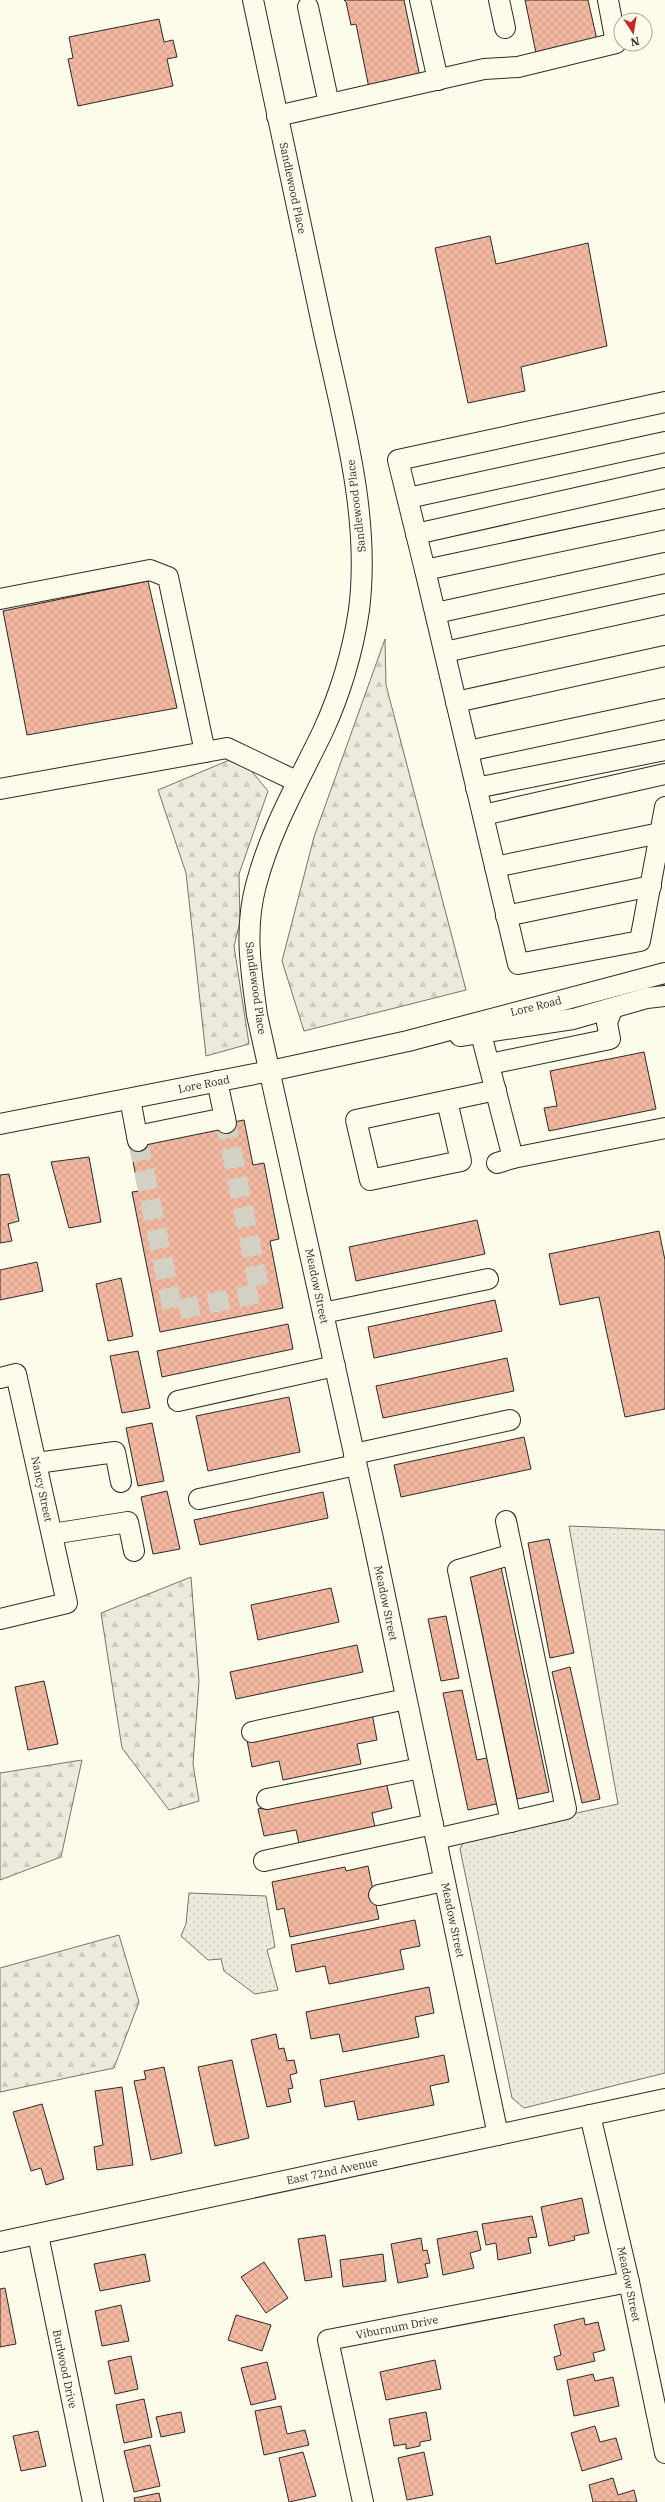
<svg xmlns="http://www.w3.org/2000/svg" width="665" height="2502" viewBox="0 0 665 2502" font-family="'IBM Plex Serif',serif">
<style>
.forest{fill:url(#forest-firs);stroke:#74746e}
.park{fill:url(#park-dots);stroke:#74746e}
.building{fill:url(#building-cross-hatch);stroke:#2b2b2b}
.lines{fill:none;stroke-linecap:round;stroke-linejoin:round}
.minor-tunnel{stroke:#d3d1c4;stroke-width:20;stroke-dasharray:20 10;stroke-linecap:butt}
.minor-casing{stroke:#2b2b2b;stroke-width:22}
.minor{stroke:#fdfbea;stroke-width:20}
.labels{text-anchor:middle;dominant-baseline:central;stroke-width:3;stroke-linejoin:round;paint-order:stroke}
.street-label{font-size:11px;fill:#2b2b2b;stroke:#fdfbea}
</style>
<defs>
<pattern id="forest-firs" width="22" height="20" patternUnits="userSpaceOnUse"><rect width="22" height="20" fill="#ecebdb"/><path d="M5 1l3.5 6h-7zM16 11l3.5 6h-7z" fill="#cbcabc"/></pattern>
<pattern id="park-dots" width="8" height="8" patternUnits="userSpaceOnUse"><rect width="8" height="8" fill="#ecebdb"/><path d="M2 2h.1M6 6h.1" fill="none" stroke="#cbcabc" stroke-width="1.8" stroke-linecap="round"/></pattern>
<pattern id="building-cross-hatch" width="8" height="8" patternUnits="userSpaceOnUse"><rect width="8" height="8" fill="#f2b8a0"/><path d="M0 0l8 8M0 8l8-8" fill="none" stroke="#d09e8a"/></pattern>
</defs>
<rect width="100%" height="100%" fill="#fdfbea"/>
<g class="forest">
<path d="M385,639L386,685L466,990L304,1031L282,961L314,837Z"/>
<path d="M239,756L268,791L239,874L240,922L234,946L249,1044L206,1056L186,873L158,790Z"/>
<path d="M191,1577L199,1681L193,1764L199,1801L169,1810L122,1748L101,1613Z"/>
<path d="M82,1760L61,1857L0,1880V1773Z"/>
<path d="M119,1935L139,2002L114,2068L0,2092V1968Z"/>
</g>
<g class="park">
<path d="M569,1526L665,1530V2073L524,2108L512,2098L460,1849L466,1837L618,1804Z"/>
<path d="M189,1893L266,1896L275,1947L267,1950L278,1990L255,1994L224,1971L221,1959L208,1960L181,1936L186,1924Z"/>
</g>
<g class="building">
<path d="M344,0H404L420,77L369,88L356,24L351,25L346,2Z"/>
<path d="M525,0H588L597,40L536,53Z"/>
<path d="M159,19L164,42L173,40L177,57L167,59L173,86L78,106L68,59L73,58L69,37Z"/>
<path d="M490,236L496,264L588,243L607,346L521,367L525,391L468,403L435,248Z"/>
<path d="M148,581L177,708L27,735L3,611Z"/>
<path d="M644,1052L656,1109L549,1131L544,1108L557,1106L550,1071Z"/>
<path d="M244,1120L253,1165L264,1163L279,1239L270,1241L283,1308L160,1332L132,1192L139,1191L129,1142Z"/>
<path d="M89,1157L101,1222L69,1228L51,1162Z"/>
<path d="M9,1174L19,1221L8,1224L12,1241L0,1243V1175Z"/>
<path d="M477,1220L485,1254L356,1281L349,1247Z"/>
<path d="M659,1231L665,1260V1409L625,1417L599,1297L560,1305L549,1254Z"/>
<path d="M37,1262L43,1291L0,1300V1270Z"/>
<path d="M121,1278L133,1336L108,1341L96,1284Z"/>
<path d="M495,1300L502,1331L374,1358L368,1327Z"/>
<path d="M288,1324L293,1349L162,1377L157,1351Z"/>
<path d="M138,1351L150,1408L122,1413L110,1356Z"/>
<path d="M507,1358L514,1391L383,1418L376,1386Z"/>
<path d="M289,1397L300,1452L208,1471L196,1416Z"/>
<path d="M152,1423L164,1481L138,1486L126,1428Z"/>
<path d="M524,1437L531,1469L401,1497L394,1465Z"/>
<path d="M167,1491L180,1549L153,1554L141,1497Z"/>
<path d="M323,1492L328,1518L200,1545L194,1520Z"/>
<path d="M549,1539L574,1653L550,1658L528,1543Z"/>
<path d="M501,1567L549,1792L517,1799L469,1573Z"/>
<path d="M331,1588L339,1622L258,1640L251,1605Z"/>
<path d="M446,1616L459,1678L441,1681L428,1619Z"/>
<path d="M357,1645L363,1672L236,1699L230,1672Z"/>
<path d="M570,1667L600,1799L582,1803L552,1672Z"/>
<path d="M44,1681L58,1744L28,1750L15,1687Z"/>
<path d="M462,1690L477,1760L491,1757L501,1803L468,1810L443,1693Z"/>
<path d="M372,1713L377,1740L357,1744L361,1764L283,1780L279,1761L252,1767L247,1740Z"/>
<path d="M386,1782L392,1808L372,1813L376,1832L300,1848L296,1830L264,1836L258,1809Z"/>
<path d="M368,1866L379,1919L290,1937L284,1908L277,1910L272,1882L345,1867L346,1871Z"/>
<path d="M415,1920L420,1946L400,1950L404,1969L329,1984L325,1966L296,1972L291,1945Z"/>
<path d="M429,1987L434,2013L415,2017L419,2037L343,2052L339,2034L311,2039L306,2012Z"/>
<path d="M276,2034L279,2049L284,2048L287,2061L294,2060L297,2073L290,2075L293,2088L288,2089L291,2102L267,2107L251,2040Z"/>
<path d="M444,2055L449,2082L430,2086L434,2105L358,2120L354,2101L325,2107L320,2080Z"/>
<path d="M232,2060L249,2138L215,2146L198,2067Z"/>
<path d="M164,2067L182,2153L151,2160L134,2081L146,2079L144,2071Z"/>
<path d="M122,2087L133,2165L97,2170L94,2147L103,2145L95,2091Z"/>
<path d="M42,2104L64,2179L46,2185L41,2168L31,2171L13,2112Z"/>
<path d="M582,2198L589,2233L574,2236L575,2240L549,2246L541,2207Z"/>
<path d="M532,2216L537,2237L528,2238L531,2253L498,2260L496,2243L486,2245L482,2224Z"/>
<path d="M477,2231L481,2250L470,2253L474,2268L443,2275L437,2239Z"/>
<path d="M325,2235L332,2277L305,2281L298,2239Z"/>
<path d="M421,2238L423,2251L427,2250L430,2263L425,2264L428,2277L398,2283L391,2244Z"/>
<path d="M145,2254L150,2281L100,2291L94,2264Z"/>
<path d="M383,2254L386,2281L343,2287L340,2260Z"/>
<path d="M264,2262L288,2298L266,2313L241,2277Z"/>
<path d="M5,2288L16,2344L0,2347V2289Z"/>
<path d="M121,2305L129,2341L102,2346L95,2311Z"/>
<path d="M236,2315L271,2325L262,2351L228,2340Z"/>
<path d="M584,2318L585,2325L598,2322L605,2350L593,2353L595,2361L557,2370L554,2357L561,2355L554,2325Z"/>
<path d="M131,2356L138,2389L115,2394L108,2361Z"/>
<path d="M435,2360L441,2389L386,2400L380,2372Z"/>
<path d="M267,2362L276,2399L251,2405L241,2368Z"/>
<path d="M593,2374L595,2381L613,2377L619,2406L574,2416L567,2380Z"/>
<path d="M144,2399L152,2437L124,2443L116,2405Z"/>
<path d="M281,2406L287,2434L305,2430L309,2445L264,2455L255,2411Z"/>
<path d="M181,2412L185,2432L161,2437L156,2417Z"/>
<path d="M426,2412L431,2440L420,2442V2446L406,2449V2444L394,2446L389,2419Z"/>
<path d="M595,2426L600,2442L616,2438L622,2459L582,2471L571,2433Z"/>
<path d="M38,2431L46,2466L21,2471L13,2436Z"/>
<path d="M150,2445L160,2486L134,2492L124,2451Z"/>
<path d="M303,2452L316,2496L289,2502L279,2458Z"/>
<path d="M424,2452L433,2495L407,2500L398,2458Z"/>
<path d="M613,2478L618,2495L634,2490L637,2502H593L589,2485Z"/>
<path d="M159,2493L161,2502H135L134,2498Z"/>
</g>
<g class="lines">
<path class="minor-tunnel" d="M138,1141L173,1311L260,1293L226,1123"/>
<g class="minor-casing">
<g id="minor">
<path d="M253,0C276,108 299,216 322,324C342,417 371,515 359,610C353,650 340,694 323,731C298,783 271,828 256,885C244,930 251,970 257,1015L373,1539L498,2135"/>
<path d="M420,0L438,80"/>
<path d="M499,0L505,28"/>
<path d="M308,7L329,104"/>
<path d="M277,116L484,69L518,67L616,43L608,0"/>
<path d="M408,498L665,442"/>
<path d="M665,519L425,570L518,964L640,941L665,807"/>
<path d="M416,534L665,478"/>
<path d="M425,570L398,460L665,402"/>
<path d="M0,599L150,570L168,577L205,752"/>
<path d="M436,613L665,563"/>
<path d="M445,652L665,604"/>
<path d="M456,702L665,656"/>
<path d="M468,751L665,709"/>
<path d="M476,788L665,750"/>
<path d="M0,789L227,748L296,781"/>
<path d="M483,815L665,774"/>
<path d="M495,867L660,833"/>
<path d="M506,916L651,886"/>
<path d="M481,1034L513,1158L497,1163"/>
<path d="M460,1036L573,1019L647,998L665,996"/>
<path d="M490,1064L610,1039L607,1023L612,1009"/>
<path d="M217,1081L226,1123"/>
<path d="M130,1099L138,1141"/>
<path d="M447,1101L461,1161L370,1180L356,1120L496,1090"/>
<path d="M0,1124L270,1071L408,1041L665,973"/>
<path d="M137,1136L225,1118"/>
<path d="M513,1158L665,1128"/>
<path d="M323,1313L488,1279"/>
<path d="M0,1378L16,1374L67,1603L0,1619"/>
<path d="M178,1401L335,1366"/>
<path d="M354,1454L510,1420"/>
<path d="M37,1463L115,1452L121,1482"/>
<path d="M199,1499L356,1465"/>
<path d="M52,1534L128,1522L134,1551"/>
<path d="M252,1732L406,1699"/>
<path d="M267,1799L421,1768"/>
<path d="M511,1822L458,1570L513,1554"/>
<path d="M436,1839L566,1809L506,1521"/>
<path d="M264,1861L433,1824"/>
<path d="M379,1895L444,1881"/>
<path d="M590,2115L629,2282L665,2453"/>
<path d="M38,2235L93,2502"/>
<path d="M0,2242L665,2099"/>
<path d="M363,2502L328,2340L629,2282"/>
</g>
</g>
<use href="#minor" class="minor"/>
</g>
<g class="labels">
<g class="street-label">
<text transform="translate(293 188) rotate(78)">Sandlewood Place</text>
<text transform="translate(356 506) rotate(-97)">Sandlewood Place</text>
<text transform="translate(256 988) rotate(82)">Sandlewood Place</text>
<text transform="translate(536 1006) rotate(-14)">Lore Road</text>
<text transform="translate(204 1084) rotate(-11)">Lore Road</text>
<text transform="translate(317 1286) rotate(78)">Meadow Street</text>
<text transform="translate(42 1489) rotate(78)">Nancy Street</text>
<text transform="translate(386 1603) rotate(78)">Meadow Street</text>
<text transform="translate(453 1920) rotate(78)">Meadow Street</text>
<text transform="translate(332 2171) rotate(-12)">East 72nd Avenue</text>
<text transform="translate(629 2284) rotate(78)">Meadow Street</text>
<text transform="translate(397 2327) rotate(-11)">Viburnum Drive</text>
<text transform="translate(65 2369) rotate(78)">Burlwood Drive</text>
</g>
</g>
<g transform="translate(633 32) rotate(168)"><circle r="19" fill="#fdfbea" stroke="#a9a89e"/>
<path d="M0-3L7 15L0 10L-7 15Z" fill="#c62828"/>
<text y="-6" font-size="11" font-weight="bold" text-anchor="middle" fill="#2b2b2b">N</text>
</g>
</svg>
